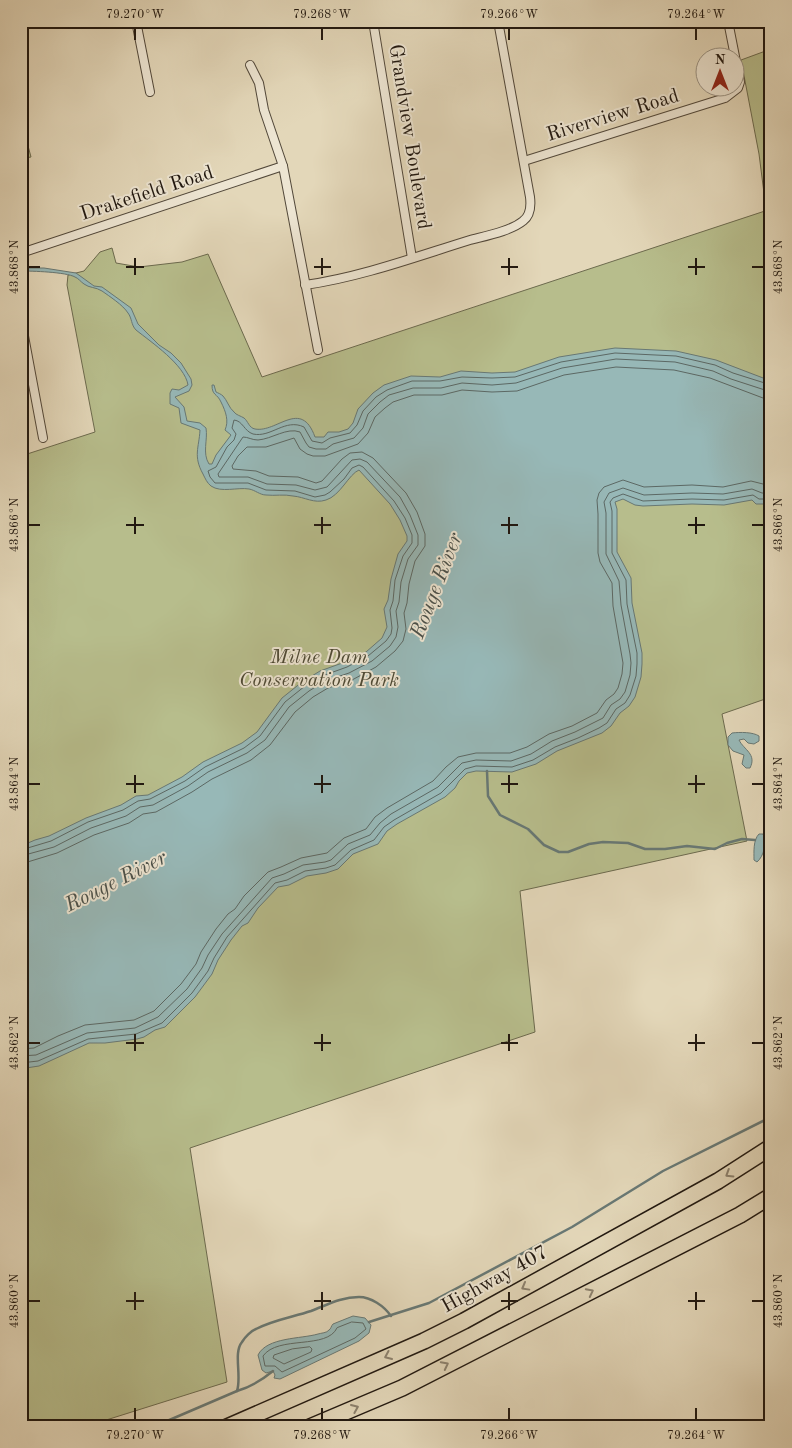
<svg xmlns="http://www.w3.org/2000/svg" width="792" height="1448" viewBox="0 0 792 1448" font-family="'Old Standard TT',serif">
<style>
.green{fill:#b7bd8c;stroke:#6c6a4e}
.water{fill:#97b8b7;stroke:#687874}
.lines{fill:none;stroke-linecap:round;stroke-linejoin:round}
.shore{stroke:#5c6864;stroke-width:1}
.stream{stroke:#687874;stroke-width:2.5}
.minor-casing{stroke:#52483a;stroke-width:10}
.motorway-casing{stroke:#211810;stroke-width:18}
.minor{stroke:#ede5d2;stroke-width:8}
.motorway{stroke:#e3d7b9;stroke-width:15}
.oneway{stroke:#8c816d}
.ticks{fill:none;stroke:#211810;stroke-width:2}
.labels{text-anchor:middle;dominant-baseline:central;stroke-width:4;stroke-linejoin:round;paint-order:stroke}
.street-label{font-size:20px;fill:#211810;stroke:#ede5d2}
.park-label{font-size:20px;font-style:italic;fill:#4e4a35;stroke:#ede5d2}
.water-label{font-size:21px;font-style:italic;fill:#4a504a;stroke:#ede5d2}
.neatline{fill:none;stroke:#211810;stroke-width:2}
.ticks-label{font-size:12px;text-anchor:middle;fill:#211810}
</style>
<rect width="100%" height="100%" fill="#e3d7b9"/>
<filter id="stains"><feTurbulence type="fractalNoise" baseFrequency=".004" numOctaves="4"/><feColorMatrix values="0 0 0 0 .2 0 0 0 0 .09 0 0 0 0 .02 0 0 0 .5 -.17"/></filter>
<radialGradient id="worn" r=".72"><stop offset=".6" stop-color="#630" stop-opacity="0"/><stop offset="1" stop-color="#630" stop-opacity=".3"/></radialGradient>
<g class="green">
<path d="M771,49V204L765,201L759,154L741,60Z"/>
<path d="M27,142L31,157L21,159V143Z"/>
<path d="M771,209V697L722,714L747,841L520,891L535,1032L190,1148L227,1382L84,1427H21V456L95,432L67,285L68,275L84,271L100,252L112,248L116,263L139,267L182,262L208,254L262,377Z"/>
</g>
<g class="water">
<path d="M21,268H44L76,273L94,286L102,287L131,308L138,324L159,345L171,353L181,363L191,379L192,385L189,391L175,397L184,407L187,421L200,423L206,428C208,440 202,453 209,464H212L216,455L231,435L225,430C229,421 226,412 221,402C217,393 212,396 212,385H214L216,392C218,393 221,394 223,396C227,400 229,408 234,412C236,415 241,416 244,418C248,421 249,428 255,429C277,433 301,398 315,437H324L328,432H339L348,429L353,423L358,409L373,393L384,385L411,376L440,377L461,371L492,373L515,372L559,357L615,348L676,351L716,360L771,381V504H756L752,500L724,505L692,504L643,506L635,505L623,499L615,502L617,509V552L631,578L632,603L642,653V664L641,677L635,697L629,706L620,713L611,726L602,733L557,751L536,764L512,772L476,771L467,773L459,781L455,788L445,797L397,824L387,831L378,844L353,854L338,869L326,873L307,876L289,885L278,887L258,908L248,923L242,926L231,940L218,960L212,974L195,997L165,1027L155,1030L144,1037L137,1039L105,1043H89L39,1066L26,1068L21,1067V846L35,840L49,836L86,818L121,805L136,796L148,795L182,777L203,762L242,743L257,732L282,698L302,682L320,671L345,662L366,652L382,638L387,627L384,609L388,600L391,579L398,554L407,541V536L400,520L390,504L359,470C349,474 340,496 326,500C314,504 305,497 293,496C284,494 275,496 266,495C260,495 255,490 249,489C238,487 221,493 211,486C207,483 205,478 203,474C193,456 199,448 200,430L181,423L179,408L170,404V393L172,389L179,390L188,385C185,365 151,342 136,330C131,325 132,318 128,313C123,305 109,296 102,291C96,287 89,288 84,284C81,282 78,278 75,277C66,272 32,271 21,271Z"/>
<path d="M732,733C740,732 753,732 759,736V741L754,744L748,743L744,739L739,740C744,750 757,754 750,768H746L742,764L744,755L733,751L728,745V737Z"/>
<path d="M759,834H763C767,843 764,856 757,862L754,860C754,852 753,840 759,834Z"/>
<path d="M353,1316L365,1318L371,1325L369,1333L359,1341L280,1379L274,1378L275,1375L273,1371L266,1373L262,1370L258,1355C267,1337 301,1339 318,1334C321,1333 327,1333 329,1330C331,1329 331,1326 333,1324Z"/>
</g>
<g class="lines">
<g class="shore">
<path d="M21,850L51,841L88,822L123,810L138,801L150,799L185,781L205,767L244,748L260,736L285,702L305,686L322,676L347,667L368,656L386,641L391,634L392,628L390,610L393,601L395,580L403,556L412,543V535L405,518L394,501L363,467L359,465L352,468L344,479L330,492L325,495L315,497L295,491L266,490L248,483H215L210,477L208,471L216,467L227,447L234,440L236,434L232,428L234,420C243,421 244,431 253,434C271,438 285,418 304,427L312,441L322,443L330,438L350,433L357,425L363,411L376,397L387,390L412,381H440L462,377L492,378L515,377L561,362L615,353L676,356L715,365L733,373L771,385"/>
<path d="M21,856L54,847L91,828L126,816L140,807L153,805L188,786L208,772L247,753L265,740L289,707L309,691L325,681L349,673L372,661L390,646L396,637L398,627L396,611L399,602L401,582L408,559L418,545V535L410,515L400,497L367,462L360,459L352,460L327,487L315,490L296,485L267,484L248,477H219L218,474L243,437C248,437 252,440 258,440C272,439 287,427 300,432L306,443L309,447L316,449H326L333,444L354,438L363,428L368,414L380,402L389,395L413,388H441L462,383L492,385L516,383L562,368L616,359L675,362L713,371L731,379L771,392"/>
<path d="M21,864L57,853L94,835L129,823L143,814L156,812L192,792L212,779L251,760L270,745L295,712L313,697L328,688L352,680L376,667L395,651L403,641L406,629L404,613L407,603L409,584L415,561L425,546V534L417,512L406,493L373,458L362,452L350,453L342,459L322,481L316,483L298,477L269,476L256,471L233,469L232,466L238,456L247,447H266L294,438L300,449L307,454L313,456H325L358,444L368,433L375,417L385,408L393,402L414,395H442L462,390L492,392L517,391L564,375L616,367L674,370L710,378L763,398L771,399"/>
<path d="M21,1049L34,1048L58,1036L85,1025L134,1020L154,1011L181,984L196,964L201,952L216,929L228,914L235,909L244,896L268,872L281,867L301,858L327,853L344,838L366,829L375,817L387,808L433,781L446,767L458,757L476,753H510L527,747L549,734L572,726L597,713L606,700L614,694L618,688L622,674L623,663L613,606L612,583L600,562L598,553V514L597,500L599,493L604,487L623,480L644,487L692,485L723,487L751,481L771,486"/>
<path d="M21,1056L36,1055L87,1033L135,1028L158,1017L187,989L202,968L208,955L222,934L272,878L284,874L303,865L325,862L331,860L348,844L370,835L380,823L391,814L438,787L462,763L476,760L511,761L531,754L552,741L575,732L603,718L611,705L620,699L625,692L630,675L631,663L630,654L621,605L619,581L606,554V513L604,502L609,493L623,488L644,495L692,493L723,494L752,489L762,493H771"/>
<path d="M21,1063L38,1061L88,1039L136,1034L162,1023L192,993L208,971L214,958L227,937L275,883L287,880L305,871L326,868L335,865L351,850L374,840L384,827L394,820L441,793L465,769L476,766L512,767L533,760L555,747L578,738L599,728L607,723L616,709L625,703L630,695L636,676L637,664V653L627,604L626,580L612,553V511L610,502L613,498L623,494L643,501L692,499L724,500L753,495L759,499H771"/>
<path d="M352,1322L363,1323L366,1329L355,1338L282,1372L275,1366H265L263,1356C278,1335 327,1350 337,1328Z"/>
<path d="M310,1347L312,1349L311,1352L284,1364L273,1358L274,1355L292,1349Z"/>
</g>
<g class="stream">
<path d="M487,771L488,796L500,815L528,829L544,845L559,852H568L589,844L603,842L628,843L645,849H665L687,846L715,849L727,843L742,839L755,840"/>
<path d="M369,1322L429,1303L572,1227L663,1171L771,1117"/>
<path d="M237,1391C242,1376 233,1353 242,1342C245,1337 251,1331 256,1329C273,1320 293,1317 311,1311C327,1305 341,1297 359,1297C371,1297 384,1306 391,1316"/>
<path d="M153,1427L237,1391C251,1387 262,1380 273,1371"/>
</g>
<g class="minor-casing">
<g id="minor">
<path d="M136,21L150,92"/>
<path d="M373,21L412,258"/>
<path d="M250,65L259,83L264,110L283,166L318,350"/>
<path d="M524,161L725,98L738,88L740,82L728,21"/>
<path d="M21,253L283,166"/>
<path d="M305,285C361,277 415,257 470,240C485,236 511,231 523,221C531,215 531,205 530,197L498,21"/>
<path d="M21,320L43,438"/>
</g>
</g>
<g class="motorway-casing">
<g id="motorway">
<path d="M227,1427L424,1341L464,1321L718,1181L771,1147"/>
<path d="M310,1427L402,1388L740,1215L771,1196"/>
</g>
</g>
<use href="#minor" class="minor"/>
<use href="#motorway" class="motorway"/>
</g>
<defs><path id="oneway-chevron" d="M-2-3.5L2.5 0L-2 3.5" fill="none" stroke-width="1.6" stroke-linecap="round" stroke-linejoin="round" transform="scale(1.25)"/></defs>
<g class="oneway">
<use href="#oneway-chevron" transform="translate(729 1174) rotate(148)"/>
<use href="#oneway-chevron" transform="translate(525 1287) rotate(151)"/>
<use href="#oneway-chevron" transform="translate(590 1292) rotate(-27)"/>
<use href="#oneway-chevron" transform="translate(388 1356) rotate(156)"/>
<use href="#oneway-chevron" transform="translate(445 1365) rotate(-27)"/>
<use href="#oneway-chevron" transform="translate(355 1408) rotate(-23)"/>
</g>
<path class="ticks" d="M135,28V40M322,28V40M509,28V40M696,28V40M135,258V275M322,258V275M509,258V275M696,258V275M28,267H40M126,267H144M314,267H331M501,267H518M688,267H705M752,267H764M135,517V534M322,517V534M509,517V534M696,517V534M28,525H40M126,525H144M314,525H331M501,525H518M688,525H705M752,525H764M135,775V793M322,775V793M509,775V793M696,775V793M28,784H40M126,784H144M314,784H331M501,784H518M688,784H705M752,784H764M135,1034V1051M322,1034V1051M509,1034V1051M696,1034V1051M28,1043H40M126,1043H144M314,1043H331M501,1043H518M688,1043H705M752,1043H764M135,1292V1310M322,1292V1310M509,1292V1310M696,1292V1310M28,1301H40M126,1301H144M314,1301H331M501,1301H518M688,1301H705M752,1301H764M135,1408V1420M322,1408V1420M509,1408V1420M696,1408V1420"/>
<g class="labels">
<g class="street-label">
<text transform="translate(613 116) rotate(-17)">Riverview Road</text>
<text transform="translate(409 137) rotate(81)">Grandview Boulevard</text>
<text transform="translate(147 194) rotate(-18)">Drakefield Road</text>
<text transform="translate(495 1280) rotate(-29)">Highway 407</text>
</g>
<g class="park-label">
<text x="319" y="658">Milne Dam<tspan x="319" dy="23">Conservation Park</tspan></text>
</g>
<g class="water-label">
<text transform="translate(437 586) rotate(-69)">Rouge River</text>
<text transform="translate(116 882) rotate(-27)">Rouge River</text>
</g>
</g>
<rect width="792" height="1448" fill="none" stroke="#e3d7b9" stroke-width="55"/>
<g transform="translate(720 72)"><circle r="24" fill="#ede5d2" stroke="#9b9384"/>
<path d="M0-4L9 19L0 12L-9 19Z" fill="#8f2418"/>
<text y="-8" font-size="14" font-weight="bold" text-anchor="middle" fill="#211810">N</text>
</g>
<rect x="28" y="28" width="736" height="1392" class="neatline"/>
<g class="ticks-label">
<text x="135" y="18">79.270°W</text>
<text x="322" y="18">79.268°W</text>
<text x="509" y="18">79.266°W</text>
<text x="696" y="18">79.264°W</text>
<text transform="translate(14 267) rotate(-90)" y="4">43.868°N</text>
<text transform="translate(778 267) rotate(-90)" y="4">43.868°N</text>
<text transform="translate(14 525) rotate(-90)" y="4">43.866°N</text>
<text transform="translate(778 525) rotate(-90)" y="4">43.866°N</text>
<text transform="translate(14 784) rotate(-90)" y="4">43.864°N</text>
<text transform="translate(778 784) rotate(-90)" y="4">43.864°N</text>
<text transform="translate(14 1043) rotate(-90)" y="4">43.862°N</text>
<text transform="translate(778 1043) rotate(-90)" y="4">43.862°N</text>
<text transform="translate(14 1301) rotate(-90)" y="4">43.860°N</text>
<text transform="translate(778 1301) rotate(-90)" y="4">43.860°N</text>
<text x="135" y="1439">79.270°W</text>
<text x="322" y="1439">79.268°W</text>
<text x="509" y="1439">79.266°W</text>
<text x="696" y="1439">79.264°W</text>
</g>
<rect width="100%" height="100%" filter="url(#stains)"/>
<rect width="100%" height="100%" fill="url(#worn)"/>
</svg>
